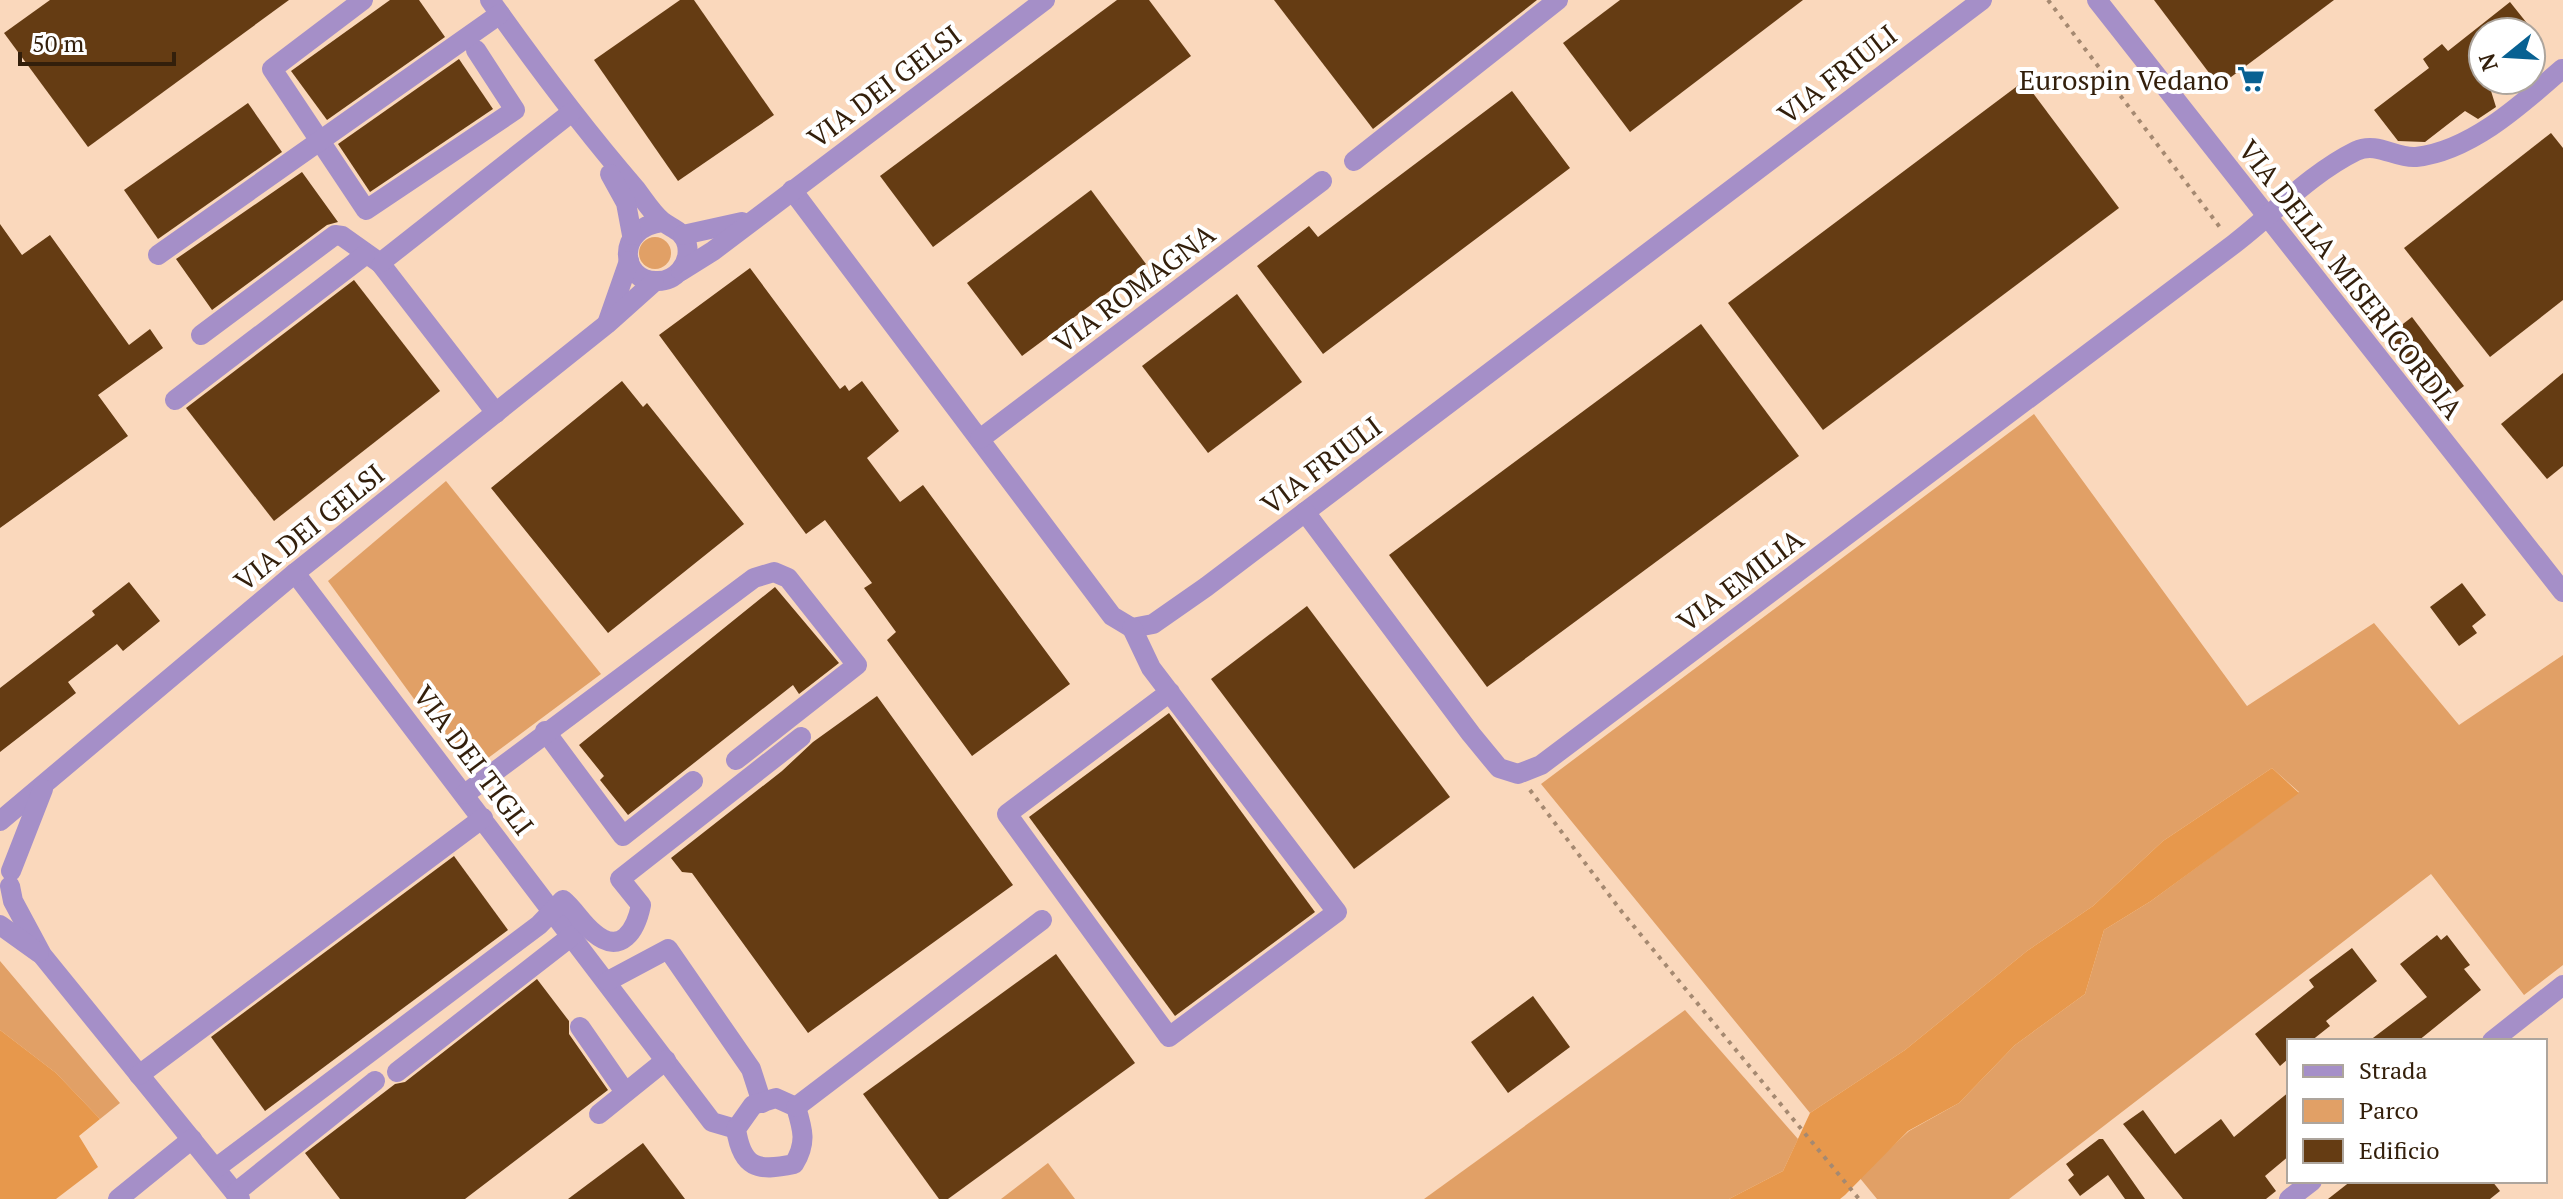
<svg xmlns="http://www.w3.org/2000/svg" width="2563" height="1199" viewBox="0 0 2563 1199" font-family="'PT Serif',serif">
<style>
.green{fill:#e1a066}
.forest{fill:#e7984c}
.building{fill:#653c13}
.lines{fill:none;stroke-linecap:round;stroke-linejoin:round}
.path{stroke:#a58971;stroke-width:4;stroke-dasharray:4 6;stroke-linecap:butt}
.minor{stroke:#a58fc8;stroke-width:20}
.labels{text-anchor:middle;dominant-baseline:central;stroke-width:8;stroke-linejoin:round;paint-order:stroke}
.street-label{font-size:28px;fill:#331f0b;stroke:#fff}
.poi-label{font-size:28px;fill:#331f0b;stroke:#fff;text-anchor:end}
</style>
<rect width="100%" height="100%" fill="#fad8bc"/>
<g class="green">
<circle cx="655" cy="253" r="16"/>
<path d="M2034,414L2247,706L2374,623L2459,725L2563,655V965L2524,995L2431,874L2009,1199H1877L1859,1177L1909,1131L1959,1103L2015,1045L2085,994L2104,930L2151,901L2299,792L2272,768L2163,841L2093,906L2027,951L1905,1050L1810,1113L1541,784Z"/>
<path d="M446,481L601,674L468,773L328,581Z"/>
<path d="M0,961L120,1103L100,1119L56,1073L0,1030Z"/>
<path d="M1685,1010L1798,1139L1783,1171L1729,1199H1424Z"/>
<path d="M1048,1163L1075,1199H1001Z"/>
</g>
<g class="forest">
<path d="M2272,768L2299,793L2151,901L2104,930L2085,994L2015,1045L1959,1103L1908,1131L1845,1195L1840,1199H1729L1783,1171L1810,1113L1905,1050L2027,951L2093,906L2163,841Z"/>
<path d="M0,1030L56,1073L100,1119L79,1136L98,1167L56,1199H0Z"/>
</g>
<g class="building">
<path d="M50,0H289L88,147L4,33Z"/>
<path d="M390,0H419L445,37L327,120L291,71Z"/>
<path d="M680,0H694L774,115L678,181L594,60Z"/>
<path d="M1117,0H1149L1191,56L933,247L880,176Z"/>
<path d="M1274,0H1537L1373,129Z"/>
<path d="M1620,0H1803L1630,132L1563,43Z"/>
<path d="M2154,0H2334L2219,86Z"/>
<path d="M2510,2L2534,32H2483V80H2505L2491,91L2496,107L2478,119L2465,111L2425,142L2398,141L2374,110L2429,68L2423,59L2442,44L2448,51Z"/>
<path d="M459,59L493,109L370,192L338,144Z"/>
<path d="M2024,81L2119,208L1823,430L1728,303Z"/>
<path d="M1512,91L1570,168L1323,354L1257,266L1309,226L1318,237Z"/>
<path d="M248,103L282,152L158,239L124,190Z"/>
<path d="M2551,133L2563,148V300L2490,357L2404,248Z"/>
<path d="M302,172L338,222L327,225L212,310L176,259Z"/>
<path d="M1091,190L1146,264L1022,356L967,283Z"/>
<path d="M0,224L22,255L50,235L129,345L150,329L163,348L98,395L128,436L0,528Z"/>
<path d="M750,268L840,389L845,385L849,391L862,381L899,431L867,458L900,502L923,485L1070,684L972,756L887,640L896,632L864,588L872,583L825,520L806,534L659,335Z"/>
<path d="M354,280L440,391L274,521L186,408Z"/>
<path d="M1237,294L1302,382L1208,453L1142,366Z"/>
<path d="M2412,317L2464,386L2439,405L2386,337Z"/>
<path d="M1701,324L1799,456L1487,687L1389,555Z"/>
<path d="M2563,373V466L2547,479L2501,424Z"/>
<path d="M622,381L643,407L647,403L744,524L608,633L491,488Z"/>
<path d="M129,582L160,621L123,651L117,644L68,682L76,693L0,752V688L95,615L92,611Z"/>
<path d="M2462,583L2486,615L2472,626L2477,633L2459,646L2430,607Z"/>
<path d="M775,587L839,663L799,694L793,685L628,815L600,780L604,776L579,745Z"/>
<path d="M1307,606L1450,797L1354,869L1211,679Z"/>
<path d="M877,696L1013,885L808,1033L692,873L682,872L671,858L782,771L813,742Z"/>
<path d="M1169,713L1315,912L1175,1016L1029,817Z"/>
<path d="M454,856L508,930L265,1111L211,1037Z"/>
<path d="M2437,935L2441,940L2447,935L2470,965L2464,969L2481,990L2418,1041H2369L2427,997L2400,964Z"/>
<path d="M2352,948L2377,981L2326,1021L2330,1026L2311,1041H2289V1058L2280,1066L2255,1034L2314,987L2309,980Z"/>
<path d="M1056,954L1135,1063L948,1199H939L863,1094Z"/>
<path d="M537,979L569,1021V1034L608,1090L465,1199H340L305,1153L395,1084L405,1082Z"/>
<path d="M1533,996L1570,1047L1508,1093L1471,1042Z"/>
<path d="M2289,1092V1156L2265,1176L2276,1191L2266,1199H2183L2123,1124L2143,1110L2175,1154L2221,1119L2234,1137Z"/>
<path d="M2099,1139H2103L2145,1199H2125L2108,1175L2080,1196L2068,1180L2074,1175L2066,1164Z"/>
<path d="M643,1143L685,1199H568Z"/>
<path d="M2351,1181H2492L2500,1191L2490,1199H2328Z"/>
</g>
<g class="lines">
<g class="path">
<path d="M2048,0L2222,230"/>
<path d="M1530,790L1622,912L1859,1199"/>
</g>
<g class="minor">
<path d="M363,0L272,69L366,210L515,110L476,50"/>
<path d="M490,0C536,65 583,128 635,188C643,198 652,213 662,221C672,229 683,230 687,245C691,264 675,282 656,281C620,281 615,228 662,222"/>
<path d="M2097,0L2563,592"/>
<path d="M1354,161L1558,0"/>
<path d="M610,174L626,203L632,235"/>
<path d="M792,190L1112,616L1132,628L1153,624L1206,587L1982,0"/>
<path d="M683,235L742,222"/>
<path d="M158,255L500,14"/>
<path d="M380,263L496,413"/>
<path d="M681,271L713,251L1045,0"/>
<path d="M608,321L629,261"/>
<path d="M201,335L335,235L342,236L380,263L572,112"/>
<path d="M175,400L365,255"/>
<path d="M980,439L1322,181"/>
<path d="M1305,512L1471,734L1499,768L1518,774L1541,765L2234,244C2273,214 2311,173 2356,151C2377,141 2396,159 2416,157C2471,151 2522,104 2562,69"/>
<path d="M295,573L712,1122L736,1129"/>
<path d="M1132,628L1151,668L1337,912L1169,1037L1007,814L1170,692"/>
<path d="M545,731L623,836L693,781"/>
<path d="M465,794L754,578L774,572L788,578L857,665L736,760"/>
<path d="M0,821L295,573L607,324L654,282"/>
<path d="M11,871L43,789"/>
<path d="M10,886L13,901L42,955L240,1199"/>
<path d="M0,925L39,953"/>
<path d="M608,981L668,949L751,1069L762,1103"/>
<path d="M580,1027L625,1092"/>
<path d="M2492,1041L2563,985"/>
<path d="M397,1072L573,935"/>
<path d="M139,1075L483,818"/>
<path d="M776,1098L796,1107C803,1130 807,1143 794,1164C757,1172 742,1168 736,1129L753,1105Z"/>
<path d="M796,1107L1042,920"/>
<path d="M599,1114L666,1060"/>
<path d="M216,1168L539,925L563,900C575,910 582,924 594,933C621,956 636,930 641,905L620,879L801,737"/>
<path d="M235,1193L375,1081"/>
<path d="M118,1199L192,1139"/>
<path d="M2289,1199L2312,1181"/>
</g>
</g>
<defs>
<g id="supermarket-bare" transform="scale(2.16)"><path d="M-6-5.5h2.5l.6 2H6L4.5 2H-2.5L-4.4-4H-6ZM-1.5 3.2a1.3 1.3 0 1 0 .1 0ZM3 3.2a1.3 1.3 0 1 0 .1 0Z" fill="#086192" stroke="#fff" stroke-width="2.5" paint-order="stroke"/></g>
</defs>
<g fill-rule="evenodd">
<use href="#supermarket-bare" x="2251" y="79"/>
</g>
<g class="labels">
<g class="street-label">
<text transform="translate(1837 74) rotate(-38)">VIA FRIULI</text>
<text transform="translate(884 86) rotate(-37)">VIA DEI GELSI</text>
<text transform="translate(2351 279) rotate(52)">VIA DELLA MISERICORDIA</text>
<text transform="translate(1134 288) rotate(-37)">VIA ROMAGNA</text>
<text transform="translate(1321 465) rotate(-37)">VIA FRIULI</text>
<text transform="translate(309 527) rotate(-39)">VIA DEI GELSI</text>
<text transform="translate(1740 580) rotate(-37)">VIA EMILIA</text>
<text transform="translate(474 760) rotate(53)">VIA DEI TIGLI</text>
</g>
<g class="poi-label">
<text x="2229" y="79">Eurospin Vedano</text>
</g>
</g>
<rect x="2287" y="1039" width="260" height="144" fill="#ffffff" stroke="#ada59d" stroke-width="2"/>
<rect x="2303" y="1065" width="40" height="12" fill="#a58fc8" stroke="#ada59d" stroke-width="2"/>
<text x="2359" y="1079" font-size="24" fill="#331f0b">Strada</text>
<rect x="2303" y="1099" width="40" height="24" fill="#e1a066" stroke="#ada59d" stroke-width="2"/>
<text x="2359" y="1119" font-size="24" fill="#331f0b">Parco</text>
<rect x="2303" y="1139" width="40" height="24" fill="#653c13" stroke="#ada59d" stroke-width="2"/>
<text x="2359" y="1159" font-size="24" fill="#331f0b">Edificio</text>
<g transform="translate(2507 56) rotate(252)"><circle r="38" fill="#ffffff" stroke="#ada59d" stroke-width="2"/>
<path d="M0-6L14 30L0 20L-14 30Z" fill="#086192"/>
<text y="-12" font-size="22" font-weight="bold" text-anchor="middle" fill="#331f0b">N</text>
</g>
<path d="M20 52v12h154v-12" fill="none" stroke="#331f0b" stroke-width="4"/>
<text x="32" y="52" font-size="24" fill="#331f0b" stroke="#ffffff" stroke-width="6" paint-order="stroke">50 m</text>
</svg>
